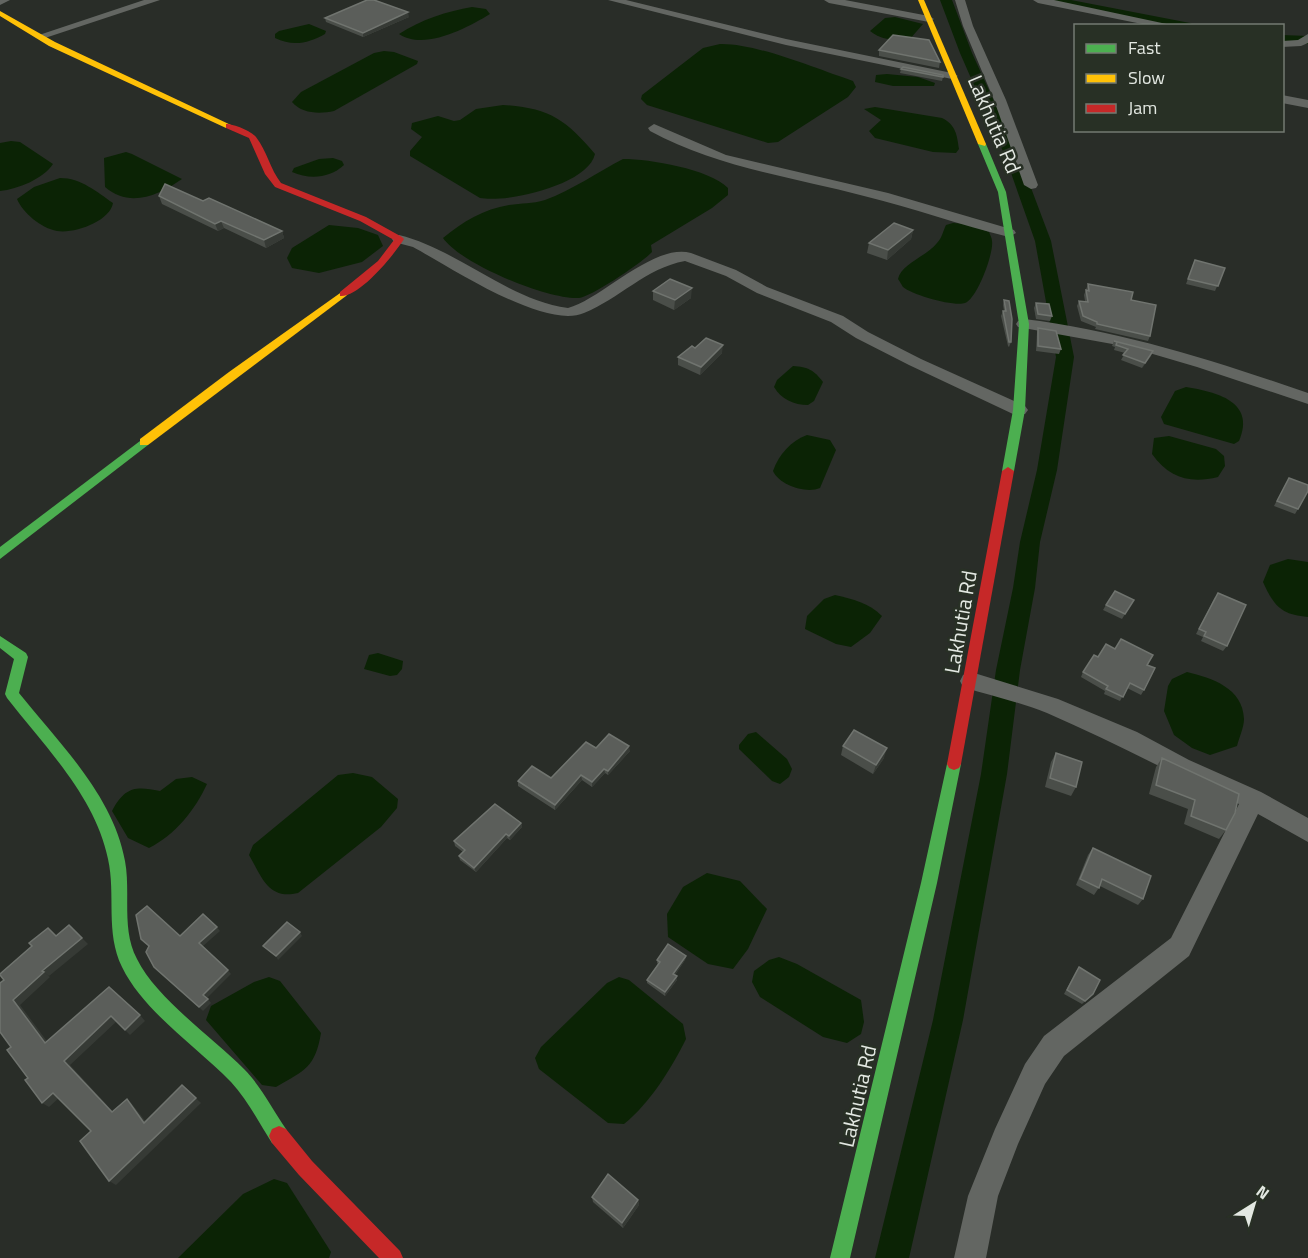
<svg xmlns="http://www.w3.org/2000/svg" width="1308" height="1258" viewBox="0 0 1308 1258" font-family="'Titillium Web',sans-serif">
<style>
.water{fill:#0b2305}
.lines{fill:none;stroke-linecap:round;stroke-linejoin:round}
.canal{fill:#0b2305;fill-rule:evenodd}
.street{fill:#636662;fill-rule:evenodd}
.fast{fill:#4caf50;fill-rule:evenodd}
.slow{fill:#ffc107;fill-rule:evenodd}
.jam{fill:#c62828;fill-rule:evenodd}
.wall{fill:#4a4e49}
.shaded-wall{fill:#363a35}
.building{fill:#5b5e5a;stroke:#70746f;stroke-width:1.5}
.labels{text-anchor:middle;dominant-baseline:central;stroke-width:5;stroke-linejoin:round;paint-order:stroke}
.street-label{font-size:21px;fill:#e3e8e2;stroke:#283025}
</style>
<rect width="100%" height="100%" fill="#292d28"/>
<g class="water">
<path d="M472,7L486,9L490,14C467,28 424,51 399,34C420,20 448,11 472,7Z"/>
<path d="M895,17L923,24L910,39C896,40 882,41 870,31L885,18Z"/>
<path d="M309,24L326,31L325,34C309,43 293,47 275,38V34L279,31Z"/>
<path d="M720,44C756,43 817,69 853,81L856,87L848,97L778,142L768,143L647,105L641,99L642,95L703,48Z"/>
<path d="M384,51L394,52L418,61L417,64L334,111C320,114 302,114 292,102L301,92L374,53Z"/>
<path d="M887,74L918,77L935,83L934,86H893L875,82L876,75Z"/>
<path d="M503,105C549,108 565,119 595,154C588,185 507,203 480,198L410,156V151L422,137L411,129L412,123L438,116L454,121L460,120L476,109Z"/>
<path d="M875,107L942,118C956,125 957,135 959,149L956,153L933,152L875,138L869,131L881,120L864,109Z"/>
<path d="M11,141L20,142L53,164C43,179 18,189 0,191V143Z"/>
<path d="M126,152L132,154L182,179C158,196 129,208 105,187L104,158Z"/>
<path d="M333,158L342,161L344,165C330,178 310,180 292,172L294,168L319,159Z"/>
<path d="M623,159C650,159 709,169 728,188V195L712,208L651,245L652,252C643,262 591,297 579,298C548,300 461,264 443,238C462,222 484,209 509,205C522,203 532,204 545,200C572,190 598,172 623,159Z"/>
<path d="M60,178C81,178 97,192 113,203C110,221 75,234 57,231C41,228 23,213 17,199L34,187Z"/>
<path d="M953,223L967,224L989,232C990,235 992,238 992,241C994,253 977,299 965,303C955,307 912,295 903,287C903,287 899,280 898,279C901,264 927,256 937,243C942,238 943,231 946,225Z"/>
<path d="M329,225L358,228L378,235L383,246L362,262L319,273L292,268L287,258L292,248Z"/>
<path d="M793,366C808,367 814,370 823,382L814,401L808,405C794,405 781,399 774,387L777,380Z"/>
<path d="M1186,387C1216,392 1256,401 1239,441L1234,444L1164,424L1161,417L1175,391Z"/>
<path d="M807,435L830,440L836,450L820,488C806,494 779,485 773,471C779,454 791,441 807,435Z"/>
<path d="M1169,436L1216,449L1224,456L1225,466L1218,477C1190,484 1169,478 1152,454L1154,438Z"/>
<path d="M1288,559L1308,562V617C1281,615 1274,606 1263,582L1270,565Z"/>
<path d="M835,595C853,599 869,603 882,616L870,633L851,647L836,644L805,629L807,616L824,599Z"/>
<path d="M378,653L403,661L402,669L397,675L390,676L364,669L369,655Z"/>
<path d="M1187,672C1212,678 1243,688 1244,719C1244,727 1239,738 1237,746L1210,755L1192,748L1174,735L1164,711L1168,686L1172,679Z"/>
<path d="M756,732L787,759L792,769L789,777L780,784L772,781L739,749V745L748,734Z"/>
<path d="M353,773L372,777L398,799L397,808L381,827L298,893C268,900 262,877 249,855L253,845L338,775Z"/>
<path d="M192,777L207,784C195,810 175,835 149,848L128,838L112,811C125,787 135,786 160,791L176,779Z"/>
<path d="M707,873L740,881L767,909L748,949L733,969L708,964L668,937L667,914L683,887Z"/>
<path d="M779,957L797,964L861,1000L864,1022L861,1034L847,1043L823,1037L760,997L752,982L754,971L769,960Z"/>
<path d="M269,977L280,981L321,1033C315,1068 305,1070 276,1087L262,1085L206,1020L211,1006L254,982Z"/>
<path d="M619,977L629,980L683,1024L686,1039C671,1069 650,1103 624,1124L608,1123L539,1069L535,1058L541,1047L607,983Z"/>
<path d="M274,1179L287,1183L331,1252L329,1258H178L243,1194Z"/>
</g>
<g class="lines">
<g class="canal">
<path d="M940,0H952L972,53L1019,156L1051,241L1074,357L1057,470L1040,542L1035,588L1020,670L1007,774L963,1020L909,1258H875L933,1020L981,774L996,670L1013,588L1020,542L1037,470L1056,357L1035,241L1005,156L960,53Z"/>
<path d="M1048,0H1071L1190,23L1195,26H1169L1054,3Z"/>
<path d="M1282,35L1308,36V44L1282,43Z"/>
</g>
<g class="street">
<path d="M0,0H10L0,5Z"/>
<path d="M144,0H160L45,38H37L36,36Z"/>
<path d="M608,0H626L786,39L952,73L958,76L952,79L786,45Z"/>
<path d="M824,0H845L929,16L934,19L929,22L829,3Z"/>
<path d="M955,0H965L973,26L1006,100L1038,185L1036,188L1031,189L1024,185L994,100L963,26Z"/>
<path d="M1033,0H1054L1176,26H1152L1038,3Z"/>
<path d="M1308,34V43L1301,46L1282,47V41L1298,40Z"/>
<path d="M1282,95L1308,100V108L1282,103Z"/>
<path d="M654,124L726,155L888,193L1014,230L1016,233L1009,237C960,225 913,208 864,196C791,177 716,167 650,131L648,128Z"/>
<path d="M399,235C459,250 506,299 568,308C602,299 653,243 691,253L736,270L767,287L843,316L868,332L921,359L1025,406L1028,410L1025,414H1013L909,365L856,338L831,322L757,293L726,276L685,261C646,268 619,299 584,313C544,330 450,267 413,247L394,242L392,239Z"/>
<path d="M1024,319C1122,331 1215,361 1308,393V404L1197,367L1129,347L1018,327L1016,324L1018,321Z"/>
<path d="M971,672L1058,699L1137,732L1189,760L1261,792L1308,818V842L1258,814L1189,956L1064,1056L1045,1084L1018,1144L998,1196L986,1258H954L968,1196L995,1129L1025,1064L1044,1036L1171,938L1239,804C1174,775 1112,741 1047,713C1020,702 991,696 963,687L960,681L963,675Z"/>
</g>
<g class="fast">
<path d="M979,142L986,144L1006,192L1029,324L1025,410L1014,471L1008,475L1002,471L1013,410L1019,324L998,192L978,144Z"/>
<path d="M144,438L148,439V445L0,559V547Z"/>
<path d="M0,636L26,653L28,657L19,693C59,743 113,795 125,861C131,893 121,929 137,959C156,998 212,1037 244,1069C261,1086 273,1110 286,1129L289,1136L286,1143L279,1146L272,1143C259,1123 247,1099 231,1082C196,1046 144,1012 122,967C105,932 116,895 108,859C95,796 45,747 7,698L5,694L14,659L0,648Z"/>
<path d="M954,758L959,760L961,764L937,883L850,1258H830L921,883L947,764L949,760Z"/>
</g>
<g class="slow">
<path d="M918,0H924L986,144L985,146L978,144Z"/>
<path d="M0,11L55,42L233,126L226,128L49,46L0,16Z"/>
<path d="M343,291L348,294L346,296L148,445H140V439L229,372Z"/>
</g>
<g class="jam">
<path d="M226,124C234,124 251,131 256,137C267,151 270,169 281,183L366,217L402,237L404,239C394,255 359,298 340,296V292L378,261L394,240L360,221L275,187L265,174L249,138L226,128Z"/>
<path d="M1008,467L1014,471L961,764L959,768L954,770L949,768L947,764L1002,471Z"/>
<path d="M279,1126L286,1129L312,1161L400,1251L403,1258H379L299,1175L272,1143L269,1136L272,1129Z"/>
</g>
</g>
<g class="wall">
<path d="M409,17L363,37L326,22L325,18Z"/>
<path d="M879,50L940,62L939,68L879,56Z"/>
<path d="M901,69L943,77L942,81L900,73Z"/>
<path d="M159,196L203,201L282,231L284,238L266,248L224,228L218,231L162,204Z"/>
<path d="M913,230L911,239L887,260L867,253L869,243Z"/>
<path d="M1195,260L1225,268L1215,291L1186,284Z"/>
<path d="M1088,284L1131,300L1150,336L1148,341L1095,329L1096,327L1081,321L1077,306L1079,301H1085L1084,295Z"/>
<path d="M653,291L691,298L674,310L653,300Z"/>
<path d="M1004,300L1011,342L1009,347L1008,346L1001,316L1003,311H1004L1003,305Z"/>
<path d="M1036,303L1052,316L1050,321L1036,319L1034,308Z"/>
<path d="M1038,328L1061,349L1059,354L1036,351L1037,333Z"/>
<path d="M1114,341L1151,356L1142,368L1121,360L1125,353L1114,350L1115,347L1112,346Z"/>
<path d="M695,348L722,353L700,375L678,365V357Z"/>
<path d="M1286,483L1298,509L1295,514L1274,506Z"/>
<path d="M1215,597L1227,646L1223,651L1201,641L1203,637L1196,634Z"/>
<path d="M1134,600L1122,619L1103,610L1106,605Z"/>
<path d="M1098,657L1147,665L1144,690L1141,695L1127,688L1120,701L1104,694L1105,691L1081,677L1083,672Z"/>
<path d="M843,746L884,758L873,774L841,755Z"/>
<path d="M596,748L630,751L608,775L605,773L592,787L582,780L555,810L518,786V781L551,778Z"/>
<path d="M1056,753L1076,787L1071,796L1045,787L1051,762Z"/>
<path d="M1162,758L1226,830L1219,839L1184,824L1188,809L1149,794L1156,767Z"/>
<path d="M521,823L522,827L510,840L507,838L476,872L460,860L459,856L463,852L455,846L454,841Z"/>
<path d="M1093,848L1143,899L1138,905L1100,886L1094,895L1076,885L1088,855Z"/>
<path d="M686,956L685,960L675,975L677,980L665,996L647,983V980L658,964L657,963V960Z"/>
<path d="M1079,967L1093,994L1082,1004L1064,994L1076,971Z"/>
<path d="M592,1197L638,1200L639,1205L623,1228L593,1202Z"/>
</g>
<g class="shaded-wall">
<path d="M408,12L409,17L363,37V33Z"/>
<path d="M221,221L224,228L218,231L215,224Z"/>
<path d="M913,230L911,239L887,260L888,250Z"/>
<path d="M282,231L284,238L266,248L264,240Z"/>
<path d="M692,288L691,298L674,310L675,300Z"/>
<path d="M723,345L722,353L700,375L701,367Z"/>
<path d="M1153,351L1151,356L1142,368L1145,363Z"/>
<path d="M629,746L630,751L608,775V771Z"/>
<path d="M887,748L884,758L873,774L876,765Z"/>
<path d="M604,769L605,773L592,787V782Z"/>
<path d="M581,775L582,780L555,810V805Z"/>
<path d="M521,823L522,827L510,840L509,836Z"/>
<path d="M506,834L507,838L476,872L474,868Z"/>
<path d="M69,925L88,944L49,976L42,971Z"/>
<path d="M217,927L220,931L202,947L199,943Z"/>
<path d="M300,932L302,936L278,960L276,956Z"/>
<path d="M686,956L685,960L673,978V974Z"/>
<path d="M228,970L231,974L206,999L203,995Z"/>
<path d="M44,972L50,977L20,1005L52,1048L45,1043L13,1000Z"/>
<path d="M677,976V980L665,996V992Z"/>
<path d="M208,999L211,1003L203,1011L199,1007Z"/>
<path d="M140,1015L145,1021L130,1035L125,1030Z"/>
<path d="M111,1016L117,1021L70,1065L118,1117L112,1112L64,1061Z"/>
<path d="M182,1085L201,1103L116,1185L109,1181Z"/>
<path d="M53,1093L60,1097L49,1107L42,1103Z"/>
<path d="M127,1099L132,1104L150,1127L144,1123Z"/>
<path d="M638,1200L639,1205L623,1228L622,1223Z"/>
</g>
<g class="building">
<path d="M367,0H374L408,12L363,33L325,18Z"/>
<path d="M893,35L929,40L940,62L879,50Z"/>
<path d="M903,67L943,75V77L901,69Z"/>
<path d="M165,184L203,201L209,198L282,231L264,240L221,221L215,224L159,196Z"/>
<path d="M894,223L913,230L888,250L869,243Z"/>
<path d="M1195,260L1225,268L1218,286L1188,279Z"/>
<path d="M670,279L692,288L675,300L653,291Z"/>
<path d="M1088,284L1133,292L1131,300L1156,305L1150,336L1097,324V322L1083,316L1079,301L1088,302L1086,290L1089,291Z"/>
<path d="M1004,300L1009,301L1012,319L1011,342H1009L1003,311H1006Z"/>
<path d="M1036,303L1049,304L1052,316L1038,314Z"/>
<path d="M1038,328L1056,331L1061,349L1038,346Z"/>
<path d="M706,338L723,345L701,367L678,357L692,346L695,348Z"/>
<path d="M1114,341L1153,351L1145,363L1123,355L1128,349L1116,345L1117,342Z"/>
<path d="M1289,478L1308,485V491L1298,509L1277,501Z"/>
<path d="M1115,591L1134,600L1125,614L1106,605Z"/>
<path d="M1218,593L1246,605L1227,646L1204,636L1206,632L1199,629Z"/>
<path d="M1121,639L1153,655L1147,665L1155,668L1144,690L1130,683L1123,697L1106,689L1108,686L1083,672L1094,655L1098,657L1106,644L1115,649Z"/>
<path d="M854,730L887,748L876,765L843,746Z"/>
<path d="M609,734L629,746L608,771L604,769L592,782L581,775L555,805L518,781L532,766L551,778L586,742L596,748Z"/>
<path d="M1056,753L1082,762L1076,787L1050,778Z"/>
<path d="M1162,758L1239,794L1235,813L1226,830L1191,816L1195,800L1156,785Z"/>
<path d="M495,804L521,823L509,836L506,834L474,868L459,856L465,850L454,841Z"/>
<path d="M1093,848L1151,876L1143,899L1102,879L1099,888L1080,879Z"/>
<path d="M147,906L180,936L203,914L217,927L199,943L228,970L203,995L208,999L199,1007L154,967L146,952L149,946L141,939L136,915Z"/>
<path d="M287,922L300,932L276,956L263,946Z"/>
<path d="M69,925L82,938L42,971L44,972L13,1000L45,1043L109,987L140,1015L125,1030L111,1016L64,1061L112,1112L127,1099L144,1123L182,1085L196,1098L109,1181L80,1141L91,1131L53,1093L42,1103L25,1080L28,1078L7,1050L11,1047L0,1032V983L4,980L0,975V974L32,946L29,943L48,928L56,936Z"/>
<path d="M668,944L686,956L673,974L677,976L665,992L647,980L660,962L657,960Z"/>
<path d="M1079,967L1100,980L1093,994L1085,1001L1067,990Z"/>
<path d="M608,1174L638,1200L622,1223L592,1197Z"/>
</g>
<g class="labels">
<g class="street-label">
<text transform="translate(995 124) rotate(67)">Lakhutia Rd</text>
<text transform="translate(960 622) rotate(-80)">Lakhutia Rd</text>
<text transform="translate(857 1096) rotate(-77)">Lakhutia Rd</text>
</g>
</g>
<rect x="1074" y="24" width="210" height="108" fill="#283025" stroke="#737a71" stroke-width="1.5"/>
<rect x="1086" y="44" width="30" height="9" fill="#4caf50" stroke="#737a71" stroke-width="1.5"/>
<text x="1128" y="54" font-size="18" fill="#e3e8e2">Fast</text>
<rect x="1086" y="74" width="30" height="9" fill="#ffc107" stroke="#737a71" stroke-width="1.5"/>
<text x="1128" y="84" font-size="18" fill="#e3e8e2">Slow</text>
<rect x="1086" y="104" width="30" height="9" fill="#c62828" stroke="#737a71" stroke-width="1.5"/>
<text x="1128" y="114" font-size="18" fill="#e3e8e2">Jam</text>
<g transform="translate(1254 1204) rotate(37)" stroke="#283025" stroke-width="4.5" paint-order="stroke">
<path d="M0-4.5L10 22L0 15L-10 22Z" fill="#e3e8e2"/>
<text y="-9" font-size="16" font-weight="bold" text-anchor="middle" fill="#e3e8e2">N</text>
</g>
</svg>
